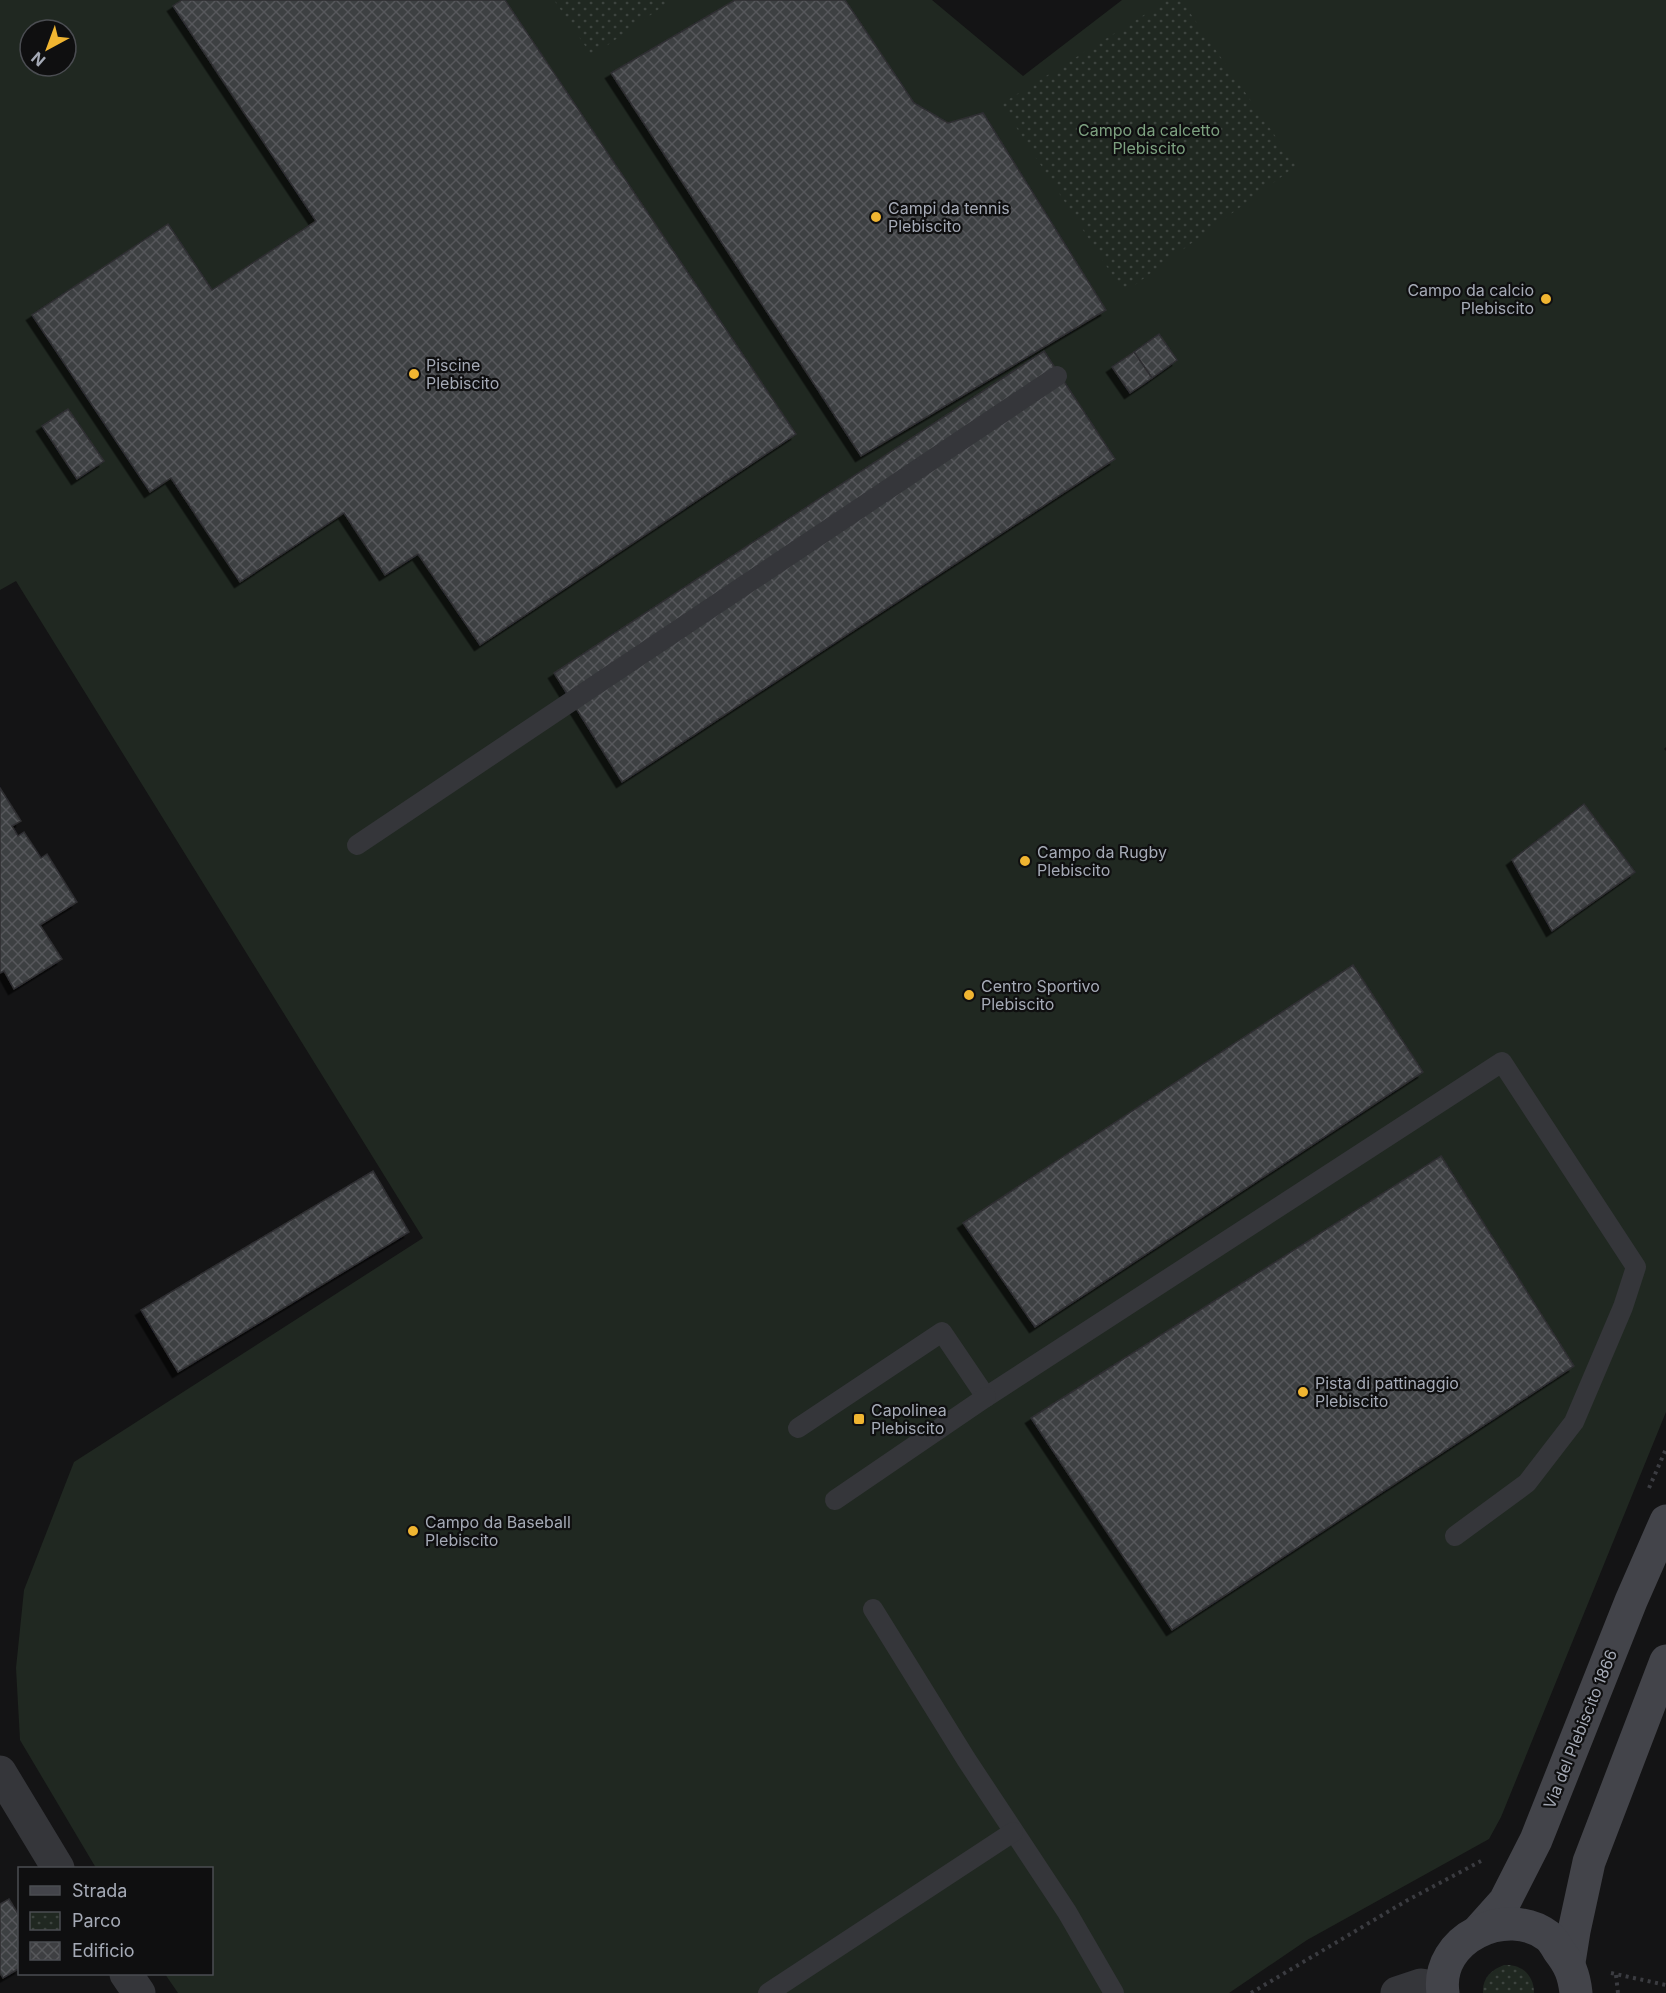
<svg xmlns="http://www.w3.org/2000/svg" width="1666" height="1993" viewBox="0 0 1666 1993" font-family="Inter,sans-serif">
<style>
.grass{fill:#202821;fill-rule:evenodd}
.park{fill:url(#park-dots)}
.building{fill:url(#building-cross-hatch);stroke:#2e2e31;stroke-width:1.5;filter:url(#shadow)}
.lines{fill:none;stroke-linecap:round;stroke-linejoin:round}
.path{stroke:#3b3c41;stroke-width:4;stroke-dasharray:3 4.5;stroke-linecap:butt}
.service{stroke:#35363a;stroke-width:20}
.minor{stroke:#35363a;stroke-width:33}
.secondary{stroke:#43444a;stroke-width:33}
.poi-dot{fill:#f0b531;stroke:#0f0f10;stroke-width:2}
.labels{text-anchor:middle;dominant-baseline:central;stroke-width:4.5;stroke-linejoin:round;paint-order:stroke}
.park-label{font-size:16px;fill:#7da180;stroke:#0f0f10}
.poi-label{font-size:16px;fill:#a5aab6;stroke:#0f0f10;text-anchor:start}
.street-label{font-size:16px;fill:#a5aab6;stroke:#0f0f10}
</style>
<defs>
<pattern id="park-dots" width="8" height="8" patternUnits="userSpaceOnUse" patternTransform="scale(1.5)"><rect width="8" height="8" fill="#202821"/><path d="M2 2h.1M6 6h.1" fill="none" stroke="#3d443f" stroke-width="1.8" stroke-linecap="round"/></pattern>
<pattern id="building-cross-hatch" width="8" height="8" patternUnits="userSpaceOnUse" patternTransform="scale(1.5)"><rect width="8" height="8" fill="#3e3f42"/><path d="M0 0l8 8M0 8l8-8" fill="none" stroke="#57585b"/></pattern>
<filter id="shadow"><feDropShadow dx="-5.5" dy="5.5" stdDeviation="0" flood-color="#0009"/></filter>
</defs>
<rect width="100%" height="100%" fill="#141415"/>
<path class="grass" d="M0,0H932L1023,76L1122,0H1666V747L1664,749L1666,751V1412L1501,1817L1489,1839L1307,1940L1229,1993H178L165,1974H212V1868H96L20,1740L16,1668L24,1590L74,1462L423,1238L16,581L0,590ZM30,30H66V66H30Z"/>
<g class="park">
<path d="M554,0H672L592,56Z"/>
<path d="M1168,0H1181L1296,166L1124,293L1001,104Z"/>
<path d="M1504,1965C1522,1964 1534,1975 1534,1993H1483C1482,1978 1491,1970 1504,1965Z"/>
</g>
<g class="building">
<path d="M182,0H505L796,434L480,645L418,554L385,575L344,513L240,582L171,478L150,492L32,315L168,224L212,290L316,221L173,6Z"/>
<path d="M735,0H845L914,103L948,123L983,113L1106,310L861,456L611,73Z"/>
<path d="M1159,334L1177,360L1152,378L1134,352Z"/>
<path d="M1044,351L1115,459L622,782L554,673Z"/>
<path d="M1134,352L1152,378L1130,393L1112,367Z"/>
<path d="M68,409L104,461L77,479L42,426Z"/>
<path d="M0,788L21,821L12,826L18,836L24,832L41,858L47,854L77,902L40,925L62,959L14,989L4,971L0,973Z"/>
<path d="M1584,804L1635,872L1552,931L1512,860Z"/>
<path d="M1353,965L1423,1072L1035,1327L963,1223Z"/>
<path d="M1441,1156L1574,1366L1172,1630L1031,1418Z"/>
<path d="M373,1171L409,1232L178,1372L141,1310Z"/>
<path d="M9,1899L20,1917V1968L3,1978L0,1973V1904Z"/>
</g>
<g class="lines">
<g class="path">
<path d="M1649,1488L1666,1449"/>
<path d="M1611,1973L1666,1985"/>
<path d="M1616,1975L1618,1993"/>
<path d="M1251,1993L1406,1901L1481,1861"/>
</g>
<g class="service">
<path d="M357,845L1057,376"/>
<path d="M798,1428L942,1332L986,1397L1502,1062L1636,1267L1623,1307L1574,1422L1527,1483L1455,1536"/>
<path d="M835,1500L986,1397"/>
<path d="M873,1609L966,1759L1067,1912L1114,1993"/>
<path d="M768,1993L1013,1832"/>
</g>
<g class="minor">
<path d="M0,1772L58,1868"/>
<path d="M126,1974L139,1993"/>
<path d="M1397,1993L1421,1985L1442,1988"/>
</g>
<g class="secondary">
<path d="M1480,1929L1505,1901L1536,1840L1631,1601L1666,1521"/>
<path d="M1569,1962L1574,1931L1589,1862L1666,1661"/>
<path d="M1443,1993C1435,1938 1507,1905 1548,1936C1553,1940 1556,1946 1559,1951C1570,1965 1574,1975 1576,1993"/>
</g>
</g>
<g class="poi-dot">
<circle cx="876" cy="217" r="6"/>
<circle cx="1546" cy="299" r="6"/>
<circle cx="414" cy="374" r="6"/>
<circle cx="1025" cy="861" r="6"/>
<circle cx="969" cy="995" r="6"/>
<circle cx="1303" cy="1392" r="6"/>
<rect x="853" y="1413" width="12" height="12" rx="3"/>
<circle cx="413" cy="1531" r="6"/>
</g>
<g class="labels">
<g class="park-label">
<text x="1149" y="130">Campo da calcetto<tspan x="1149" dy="18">Plebiscito</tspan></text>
</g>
<g class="poi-label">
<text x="888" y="208">Campi da tennis<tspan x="888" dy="18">Plebiscito</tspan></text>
<text x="1534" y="290" text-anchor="end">Campo da calcio<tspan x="1534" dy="18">Plebiscito</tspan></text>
<text x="426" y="365">Piscine<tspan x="426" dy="18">Plebiscito</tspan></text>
<text x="1037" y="852">Campo da Rugby<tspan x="1037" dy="18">Plebiscito</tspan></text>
<text x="981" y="986">Centro Sportivo<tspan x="981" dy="18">Plebiscito</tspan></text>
<text x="1315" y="1383">Pista di pattinaggio<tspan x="1315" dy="18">Plebiscito</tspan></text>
<text x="871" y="1410">Capolinea<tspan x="871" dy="18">Plebiscito</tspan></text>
<text x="425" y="1522">Campo da Baseball<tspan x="425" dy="18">Plebiscito</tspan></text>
</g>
<g class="street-label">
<text transform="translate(1580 1729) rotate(-68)">Via del Plebiscito 1866</text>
</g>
</g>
<rect x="18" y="1867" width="195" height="108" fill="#0f0f10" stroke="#4b4d52" stroke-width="1.5"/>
<rect x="30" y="1886" width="30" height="9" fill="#43444a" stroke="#4b4d52" stroke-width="1.5"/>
<text x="72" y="1897" font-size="18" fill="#a5aab6">Strada</text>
<rect x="30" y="1912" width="30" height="18" fill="url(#park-dots)" stroke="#4b4d52" stroke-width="1.5"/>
<text x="72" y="1927" font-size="18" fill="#a5aab6">Parco</text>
<rect x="30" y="1942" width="30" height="18" fill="url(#building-cross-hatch)" stroke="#4b4d52" stroke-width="1.5"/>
<text x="72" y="1957" font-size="18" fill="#a5aab6">Edificio</text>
<g transform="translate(48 48) rotate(221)"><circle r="28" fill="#0f0f10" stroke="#4b4d52" stroke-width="1.5"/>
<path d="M0-4.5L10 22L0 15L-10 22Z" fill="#f0b531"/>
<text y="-9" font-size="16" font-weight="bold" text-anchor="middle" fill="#a5aab6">N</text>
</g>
</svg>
